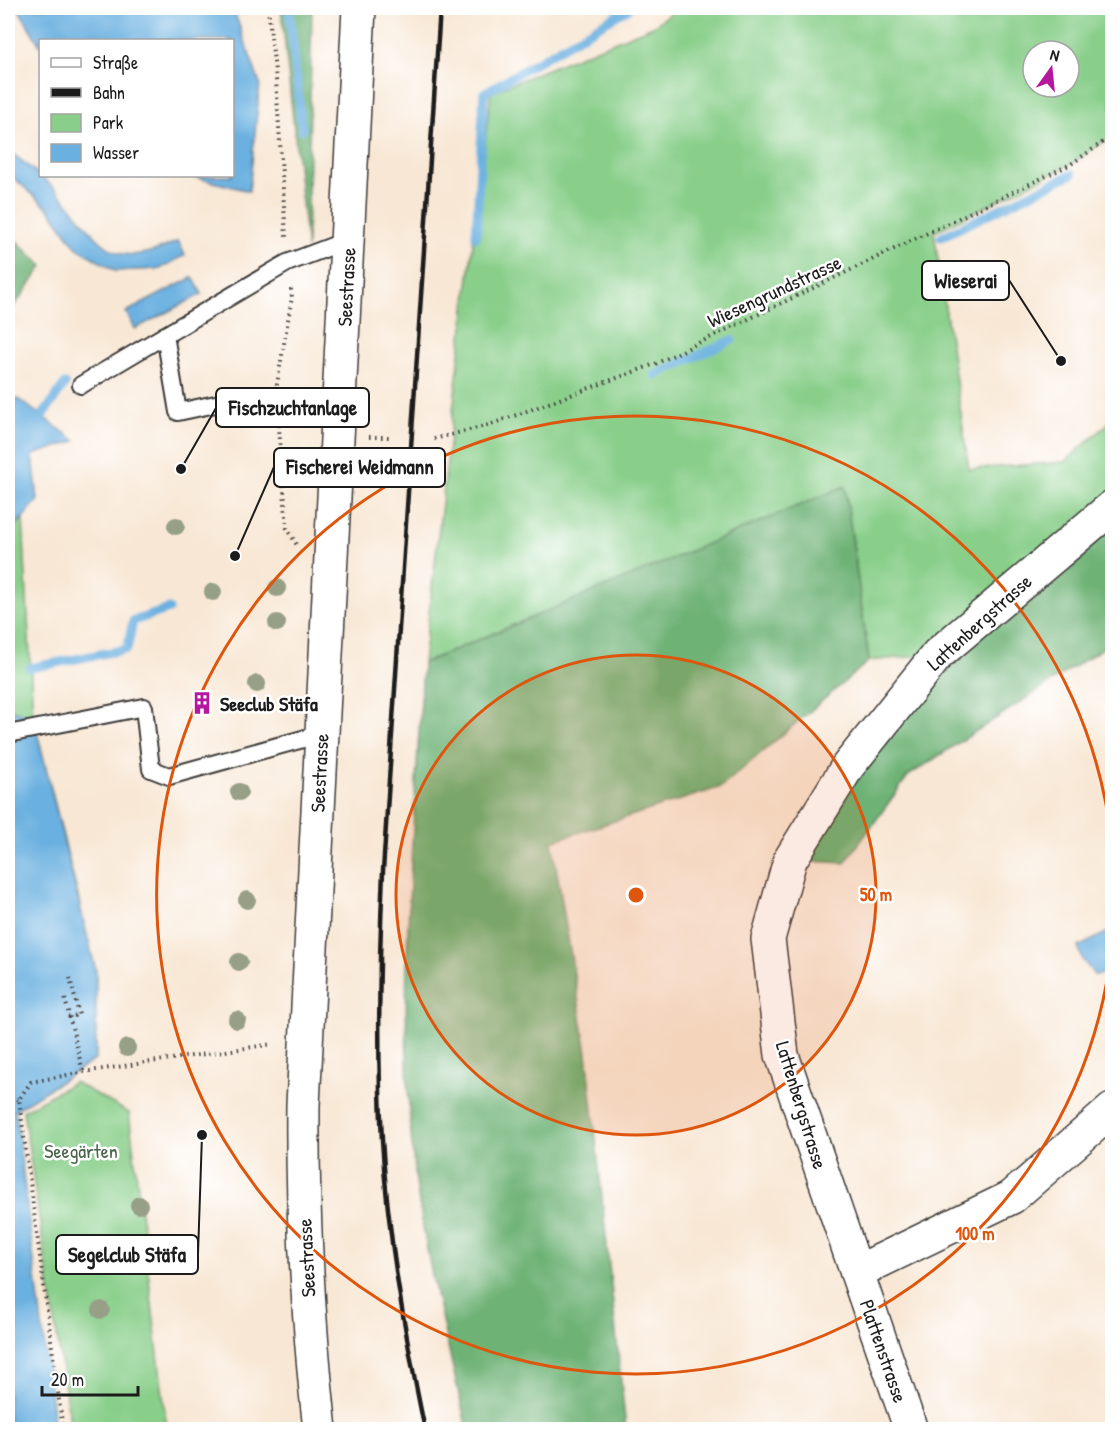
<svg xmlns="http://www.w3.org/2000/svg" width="1120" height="1437" viewBox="0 0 1120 1437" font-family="'Patrick Hand',sans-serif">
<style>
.green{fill:#89cf8a;stroke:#527653;stroke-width:1.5;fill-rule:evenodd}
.forest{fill:#6eb276;stroke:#456749;stroke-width:1.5}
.water{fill:#6ab0e0;stroke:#43667e;stroke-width:1.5}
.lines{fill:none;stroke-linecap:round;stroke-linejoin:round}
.stream{stroke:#6ab0e0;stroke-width:9}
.service-casing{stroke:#3d3a38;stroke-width:20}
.minor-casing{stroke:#3d3a38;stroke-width:36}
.primary-casing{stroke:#3d3a38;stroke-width:36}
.path{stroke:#3d3a38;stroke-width:4;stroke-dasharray:1.5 4.5;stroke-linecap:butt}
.service{stroke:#fff;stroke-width:16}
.minor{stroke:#fff;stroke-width:33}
.primary{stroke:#fff;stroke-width:33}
.rail{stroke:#1c1c1c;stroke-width:4.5}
.tree{fill:#979f87}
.ring{fill:none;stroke:#de560d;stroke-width:3}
.labels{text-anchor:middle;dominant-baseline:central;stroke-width:5;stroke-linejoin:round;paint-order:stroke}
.street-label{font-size:20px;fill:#1c1c1c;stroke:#fff}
.poi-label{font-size:20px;font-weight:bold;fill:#1c1c1c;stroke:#fff;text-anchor:start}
.park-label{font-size:20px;fill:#486448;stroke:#fff}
.centre{fill:#de560d;stroke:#fff;stroke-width:3}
.ring-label{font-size:18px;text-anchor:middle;font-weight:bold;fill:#de560d;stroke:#fff;stroke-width:5;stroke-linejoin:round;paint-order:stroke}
.leader{fill:none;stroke:#1c1c1c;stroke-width:2}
.callout-dot{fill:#1c1c1c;stroke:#fff;stroke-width:2}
.callout{fill:#fff;stroke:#1c1c1c;stroke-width:2}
.callout-label{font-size:21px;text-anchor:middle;font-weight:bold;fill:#1c1c1c}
</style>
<rect width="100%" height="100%" fill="#fff"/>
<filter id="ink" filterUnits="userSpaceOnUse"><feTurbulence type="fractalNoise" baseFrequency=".0167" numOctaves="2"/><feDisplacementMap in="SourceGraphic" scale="12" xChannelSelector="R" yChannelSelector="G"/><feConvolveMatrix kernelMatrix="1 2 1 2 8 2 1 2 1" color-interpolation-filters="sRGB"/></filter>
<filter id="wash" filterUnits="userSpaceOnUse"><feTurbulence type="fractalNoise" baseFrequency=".008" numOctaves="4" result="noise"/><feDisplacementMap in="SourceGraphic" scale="24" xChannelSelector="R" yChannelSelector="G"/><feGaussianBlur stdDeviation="1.35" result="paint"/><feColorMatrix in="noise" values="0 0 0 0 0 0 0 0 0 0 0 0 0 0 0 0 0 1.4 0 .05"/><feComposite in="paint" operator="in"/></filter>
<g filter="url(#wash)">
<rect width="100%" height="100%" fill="#f8e7d4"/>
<g class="green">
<path d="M678,8H1112V136L1071,164L934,232L969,469L1065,462L1112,420V507L938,654L869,661L845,487L423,663L491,92L653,26ZM1033,51H1069V87H1033Z"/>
<path d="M23,518L33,716L81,908L8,816V535Z"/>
<path d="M74,1082L129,1113L167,1429H71L23,1111Z"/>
</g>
<g class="forest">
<path d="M281,8H312L307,249Z"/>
<path d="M8,233L43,266L8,315Z"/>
<path d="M845,486L869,661L721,787L552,841L587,1053L626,1429H467C445,1332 419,1235 411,1135C398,980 415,818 423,663Z"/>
<path d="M1112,507V642L908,776L845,863L790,860L938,654Z"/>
</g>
<g class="water">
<path d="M18,8H233L260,84L249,191L190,176H232V40H40V46Z"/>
<path d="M8,150C24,163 42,176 57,191C101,237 106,277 178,241L185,255L160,269L115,271L76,247L50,210L8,173Z"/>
<path d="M193,277L202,294L135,329L126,312Z"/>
<path d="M17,398L76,441L33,455L38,500L8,535V413Z"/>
<path d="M8,709L33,716L96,971V1059L15,1110L55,1429H8Z"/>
<path d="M1110,931L1112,932V973L1094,975L1083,960L1078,947Z"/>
</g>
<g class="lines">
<g class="stream">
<path d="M289,8L302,130"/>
<path d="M476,237L484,93L629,8"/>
<path d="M941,237L1072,174"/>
<path d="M655,375L732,340"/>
<path d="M42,416L65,384"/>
<path d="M30,668L127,649L133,621L169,609"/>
</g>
</g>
</g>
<g filter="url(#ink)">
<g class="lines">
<g class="service-casing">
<g id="service">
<path d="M165,335L178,412L225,402"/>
<path d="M81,385L287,263L348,240"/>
<path d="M8,734L144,707L151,769L169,776L321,734"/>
</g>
</g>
<g class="minor-casing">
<g id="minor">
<path d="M857,1272L1012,1197L1112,1110"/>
<path d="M911,1430L782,1055L768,939L790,860L848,766L938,654L1112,507"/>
</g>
</g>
<g class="primary-casing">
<path id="primary" d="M320,1430C308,1321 302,1214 303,1105L359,8"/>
</g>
<g class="path">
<path d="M268,8L276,80L286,237"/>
<path d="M291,289L292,297L276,390L287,528L298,547"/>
<path d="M369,437H389"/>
<path d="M434,439L489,425L655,364L1071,164L1112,136"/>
<path d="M65,999L83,1072"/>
<path d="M68,1017L79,1015L70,978"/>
<path d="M8,1087L10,1098L19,1099"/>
<path d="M63,1430L19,1099L31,1082L83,1072L273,1044"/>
</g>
<use href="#service" class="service"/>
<use href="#minor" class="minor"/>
<use href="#primary" class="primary"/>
<path class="rail" d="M425,1430C405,1334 388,1238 382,1140C377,1050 379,961 383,871L440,8"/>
</g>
<g class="tree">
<circle cx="176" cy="526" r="9"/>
<circle cx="277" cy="588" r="9"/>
<circle cx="213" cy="592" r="9"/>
<circle cx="277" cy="623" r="9"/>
<circle cx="257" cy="684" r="9"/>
<circle cx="239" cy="792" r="9"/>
<circle cx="247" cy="900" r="9"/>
<circle cx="239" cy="962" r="9"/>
<circle cx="237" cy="1020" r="9"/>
<circle cx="127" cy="1048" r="9"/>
<circle cx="139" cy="1205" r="9"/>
<circle cx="101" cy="1310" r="9"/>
</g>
</g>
<circle cx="636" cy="895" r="240" fill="#de560d" fill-opacity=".12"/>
<g class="ring">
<circle cx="636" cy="895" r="240"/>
<path d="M1112 945A479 479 0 1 1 1112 845"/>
</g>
<defs>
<g id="building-bare" transform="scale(1.8)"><path d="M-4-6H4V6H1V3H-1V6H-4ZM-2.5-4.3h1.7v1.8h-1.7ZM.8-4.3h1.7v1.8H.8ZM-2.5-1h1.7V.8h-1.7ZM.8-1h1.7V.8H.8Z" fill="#b5179e" stroke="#fff" stroke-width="2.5" paint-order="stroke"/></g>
</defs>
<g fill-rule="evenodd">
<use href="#building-bare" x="202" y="703"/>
</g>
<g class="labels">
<g class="street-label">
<text transform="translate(346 287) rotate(-87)">Seestrasse</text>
<text transform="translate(774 291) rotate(-25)">Wiesengrundstrasse</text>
<text transform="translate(979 622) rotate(-42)">Lattenbergstrasse</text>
<text transform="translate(319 773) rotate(-87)">Seestrasse</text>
<text transform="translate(802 1105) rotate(73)">Lattenbergstrasse</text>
<text transform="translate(306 1258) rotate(-93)">Seestrasse</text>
<text transform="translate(884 1351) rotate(71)">Plattenstrasse</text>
</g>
<g class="poi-label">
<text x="220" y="703">Seeclub Stäfa</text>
</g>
<g class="park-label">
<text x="81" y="1150">Seegärten</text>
</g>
</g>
<circle cx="636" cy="895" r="9" class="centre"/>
<g class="ring-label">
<text x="876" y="901">50 m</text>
<text x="975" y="1240">100 m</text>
</g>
<path class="leader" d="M1061 361L1009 280M181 469L216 408M235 556L274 467M202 1135L198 1254"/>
<g class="callout-dot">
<circle cx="1061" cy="361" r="6"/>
<circle cx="181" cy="469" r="6"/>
<circle cx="235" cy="556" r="6"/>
<circle cx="202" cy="1135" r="6"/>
</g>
<g class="callout">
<rect x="922" y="261" width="87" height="39" rx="6"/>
<rect x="216" y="388" width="153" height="39" rx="6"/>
<rect x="274" y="448" width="171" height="39" rx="6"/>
<rect x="56" y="1235" width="142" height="39" rx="6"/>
</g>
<g class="callout-label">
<text x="966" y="288">Wieserai</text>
<text x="293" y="415">Fischzuchtanlage</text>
<text x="360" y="474">Fischerei Weidmann</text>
<text x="127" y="1262">Segelclub Stäfa</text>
</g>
<rect width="1120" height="1437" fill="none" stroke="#fff" stroke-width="30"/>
<rect x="39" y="39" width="195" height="138" fill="#ffffff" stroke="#a4a4a4" stroke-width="1.5"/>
<rect x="51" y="58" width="30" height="9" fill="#ffffff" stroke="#a4a4a4" stroke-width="1.5"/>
<text x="93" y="69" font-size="18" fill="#1c1c1c">Straße</text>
<rect x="51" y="88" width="30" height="9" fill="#1c1c1c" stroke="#a4a4a4" stroke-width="1.5"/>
<text x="93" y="99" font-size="18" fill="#1c1c1c">Bahn</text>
<rect x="51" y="114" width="30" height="18" fill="#89cf8a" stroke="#a4a4a4" stroke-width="1.5"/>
<text x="93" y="129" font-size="18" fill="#1c1c1c">Park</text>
<rect x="51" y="144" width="30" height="18" fill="#6ab0e0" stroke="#a4a4a4" stroke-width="1.5"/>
<text x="93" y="159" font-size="18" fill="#1c1c1c">Wasser</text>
<g transform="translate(1051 69) rotate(15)"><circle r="28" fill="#ffffff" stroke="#a4a4a4" stroke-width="1.5"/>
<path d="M0-4.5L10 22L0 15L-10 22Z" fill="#b5179e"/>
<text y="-9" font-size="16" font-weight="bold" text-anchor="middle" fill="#1c1c1c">N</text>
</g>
<path d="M42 1386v9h96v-9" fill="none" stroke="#1c1c1c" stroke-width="3"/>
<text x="51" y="1386" font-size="18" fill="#1c1c1c" stroke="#ffffff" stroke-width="4.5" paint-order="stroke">20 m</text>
</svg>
